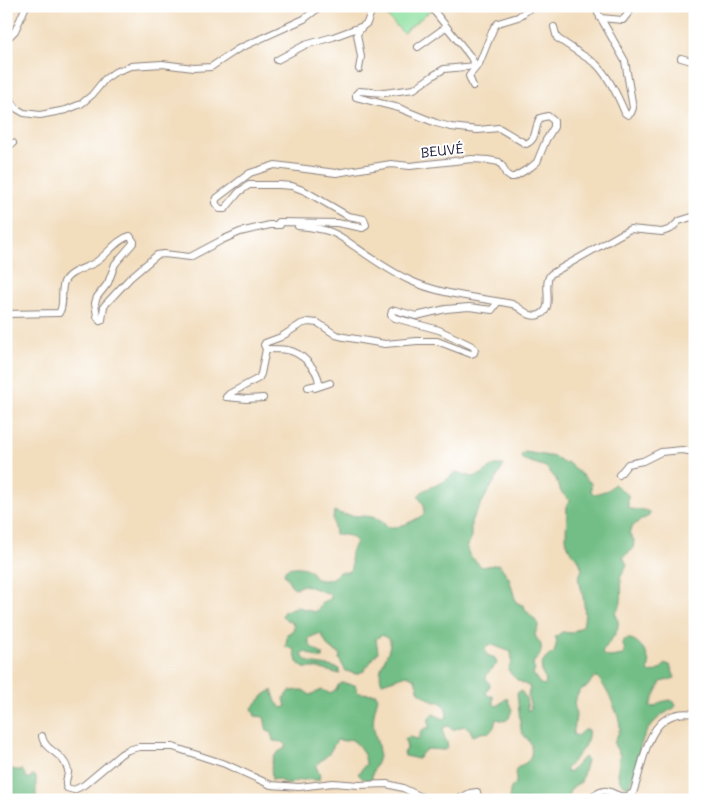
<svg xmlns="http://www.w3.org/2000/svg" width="701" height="806" viewBox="0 0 701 806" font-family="Mali,sans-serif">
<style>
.green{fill:#8ee0a0;stroke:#58816e}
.forest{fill:#72be86;stroke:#4a7060}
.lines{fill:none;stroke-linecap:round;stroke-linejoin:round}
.minor-casing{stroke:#8a807c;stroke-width:8}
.minor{stroke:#fff;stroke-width:6}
.labels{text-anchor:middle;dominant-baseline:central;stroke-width:4;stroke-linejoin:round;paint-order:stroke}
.street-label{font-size:14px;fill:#22223b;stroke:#fff}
</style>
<rect width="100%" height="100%" fill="#fff"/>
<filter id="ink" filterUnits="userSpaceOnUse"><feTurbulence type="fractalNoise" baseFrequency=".02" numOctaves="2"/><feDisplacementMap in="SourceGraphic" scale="10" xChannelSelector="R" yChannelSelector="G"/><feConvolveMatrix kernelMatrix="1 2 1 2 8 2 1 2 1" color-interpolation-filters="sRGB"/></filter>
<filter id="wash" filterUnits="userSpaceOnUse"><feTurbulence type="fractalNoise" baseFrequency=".0096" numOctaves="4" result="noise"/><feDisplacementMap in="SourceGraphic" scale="20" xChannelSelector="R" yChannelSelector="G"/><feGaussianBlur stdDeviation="1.12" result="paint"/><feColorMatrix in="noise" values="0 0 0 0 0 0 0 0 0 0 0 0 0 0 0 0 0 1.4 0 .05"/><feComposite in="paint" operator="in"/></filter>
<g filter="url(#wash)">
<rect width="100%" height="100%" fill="#f2ddbd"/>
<path class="green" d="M397,6H427L431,10L403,33L385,14Z"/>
<g class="forest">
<path d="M525,452L555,457L563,463L567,462L591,483V492L595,494L608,490L614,484L628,495V508C635,511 642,508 650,512L649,516C641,520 632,524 629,533L634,540L633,549L623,557L627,565L620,577C622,581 622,602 620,606C619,609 616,611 615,613C625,629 609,640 602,653L605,656L610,657L623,655L625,650L622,642C632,632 646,649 648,659C650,663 649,667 648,671L651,673L658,671L666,664L670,665L675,678L661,682L650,706L654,707L661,702L670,700L674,702L676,706C673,710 671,709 667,712C659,716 652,724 647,731C636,748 639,770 629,787C614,784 618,766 620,755L614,744C615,738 619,734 620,728C621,718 605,684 597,677L593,678L588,686L580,690L574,702L576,716L573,734L577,736L584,730H588C591,744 573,760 565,770L569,773L584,757L587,760L581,782C573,786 568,790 568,799L570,800H509C509,796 510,791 511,788C514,784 514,787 516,782C517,778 514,774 516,770C520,762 534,766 531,746C530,739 523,737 521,730L517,693L521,691L526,698L528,711L531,708L528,696L530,687C522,683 512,678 508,669L512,661L511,652L490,644L486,647L485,651L487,655L495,658L497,664L487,674L486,678L490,685L486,693L488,696H493V704L497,706L507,698L512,710L509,718L505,721L496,719L494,727L490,732L481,733L473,736L469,728L464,726L452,730L449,726L444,727C441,735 447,739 448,747L445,750L427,749L423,752L418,759L405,756L404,752L407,748L405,739L409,737L418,739C422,732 420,728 429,728V717L433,714L444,719L447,716C447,708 443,700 434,702L419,692L415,679L407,675L382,683C375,667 391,656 390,640L382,635L376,639L378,652L364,671L356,674L346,671L339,659L340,654L328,647L322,635L318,634L309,638C307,647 315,649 322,654L323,658H318L306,652L302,654C306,668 328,663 339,669L340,674L317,668H304L297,662L294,649L286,647L287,634L291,632L294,628L293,623L285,619L282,616L284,611L293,609L296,606L314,612L318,610L322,602L331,599L330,594L304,585L295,588L291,585L284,573L286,569C296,565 311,566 315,578C325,583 333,579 339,572H348C355,565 349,560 351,553C352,548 355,546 356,541C350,533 342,536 335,534L333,520L334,511C349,519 365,513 378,519C385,523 385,528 395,527C403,526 418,519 424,514V505L418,496C425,488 430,488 439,484C445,482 451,476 456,472L472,477L480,475L495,465H504L471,521V538L467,546L469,555L482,567L499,564L509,578L516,602L524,606C526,614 539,620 538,627C537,630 535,633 535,635C536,638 538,640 540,642C543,649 540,658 534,661L533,666L535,670L533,674L540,684L545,685C547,678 544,679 542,673C539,663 547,656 554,653L557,641L555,637L562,632L571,633L583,626C587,612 583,592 578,578L582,570L581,566L578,558L571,553L566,540L567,504L570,501L561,492L556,479L546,467L522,459L521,455Z"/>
<path d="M342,683L355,685L358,693L376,694L378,698C375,708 372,719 374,729C375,737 379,745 379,753C380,762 371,770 372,779L364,780L358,774L366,764C366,755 358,742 350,739L346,741L337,740L328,755L318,763L316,767L320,775L319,780C311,780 296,778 289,785L277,779L272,780C271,767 269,755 284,749L286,745L283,742L273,741L271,732L267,731L264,717L255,716L252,708L264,695L272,690L276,702L282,708L286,707L284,698L290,691L303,690L310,695L322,690L330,693L337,689L338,685Z"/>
<path d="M6,766L15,770H22L28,779L33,775L36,777V800H6Z"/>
</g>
</g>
<g filter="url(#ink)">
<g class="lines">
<g class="minor-casing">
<g id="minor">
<path d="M600,18L623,20L630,11"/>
<path d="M554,27L557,38L596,64C609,77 618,96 625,113L628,115L631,113L633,108L625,61L594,6"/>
<path d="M6,40L15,31L26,6"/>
<path d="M418,47L446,27"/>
<path d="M681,58L695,62"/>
<path d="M277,60L305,45L333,37L363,26L367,23L373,6"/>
<path d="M359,69L361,57L357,34L362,27"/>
<path d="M473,86L469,76L479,64L494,27L498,23L518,17L533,6"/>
<path d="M6,93L17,109L24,113L40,115L66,110L81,104L92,95L105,79L115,72L131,66L162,64L193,68L211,67L238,49L304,19L321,6"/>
<path d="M6,148L13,143"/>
<path d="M276,225L279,222L337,223L363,228L366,225L364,219L348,216L305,191L292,186L279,185H249L239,192L225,209H220L215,203L217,198L250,173L275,165L336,173L391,164L410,166L472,159L488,160L499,162L503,167L506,174L510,177H514L531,167L537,162L546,140L554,127V121L548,116L540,118C534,127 538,139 526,144L499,128L478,130L451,127L436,123L399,108L356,97V94L359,91L384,93L414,89L434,75L444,69L476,66L470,56L430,6"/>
<path d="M298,226C309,227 320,228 331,232C339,235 347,241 354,246C371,258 389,271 409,280C441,295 477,297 512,304C521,307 529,319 539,315C556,309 541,284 551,274L630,229L662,232L671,229L679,221L695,216"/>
<path d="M6,314L59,313C65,305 60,292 64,282C69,271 87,268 96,262C108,254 117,239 130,236L134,242L115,264L108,283L97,297L95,303L97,316L100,321"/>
<path d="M100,321L102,320L104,306L130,278L157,255L164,254L190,257L222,240L240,232L270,225H280"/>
<path d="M266,349C273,349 280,349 287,350C301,352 318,369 319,383L317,385L308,387"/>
<path d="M315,388L330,383"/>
<path d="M263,398L247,399L226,397L229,394L259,378L261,374L266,349L264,345L265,343L281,337L301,324L308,322L318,323L336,335L344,337L385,344L417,341H437L471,354L474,353L475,349L472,346L439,330L395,318L391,315L392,311L395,310L416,316L446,309L469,307L492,310L497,303"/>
<path d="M619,475L628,464L643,461L661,452L682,450L695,452"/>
<path d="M42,736C44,751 63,752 68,770C69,775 65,780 66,785L67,788L74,790L84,785L121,754L128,750L139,747H173L225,764L271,785L299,787L333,783L359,785L387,784L403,788L428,800"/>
<path d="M457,800L470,793L477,792L478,796L477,798L471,800"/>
<path d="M590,800C610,777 615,806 633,793C645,762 646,706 695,714"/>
</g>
</g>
<use href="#minor" class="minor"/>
</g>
</g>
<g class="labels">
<g class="street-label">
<text transform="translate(442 150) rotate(-6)">BEUVÉ</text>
</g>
</g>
<rect width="701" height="806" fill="none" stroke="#fff" stroke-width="25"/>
</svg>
